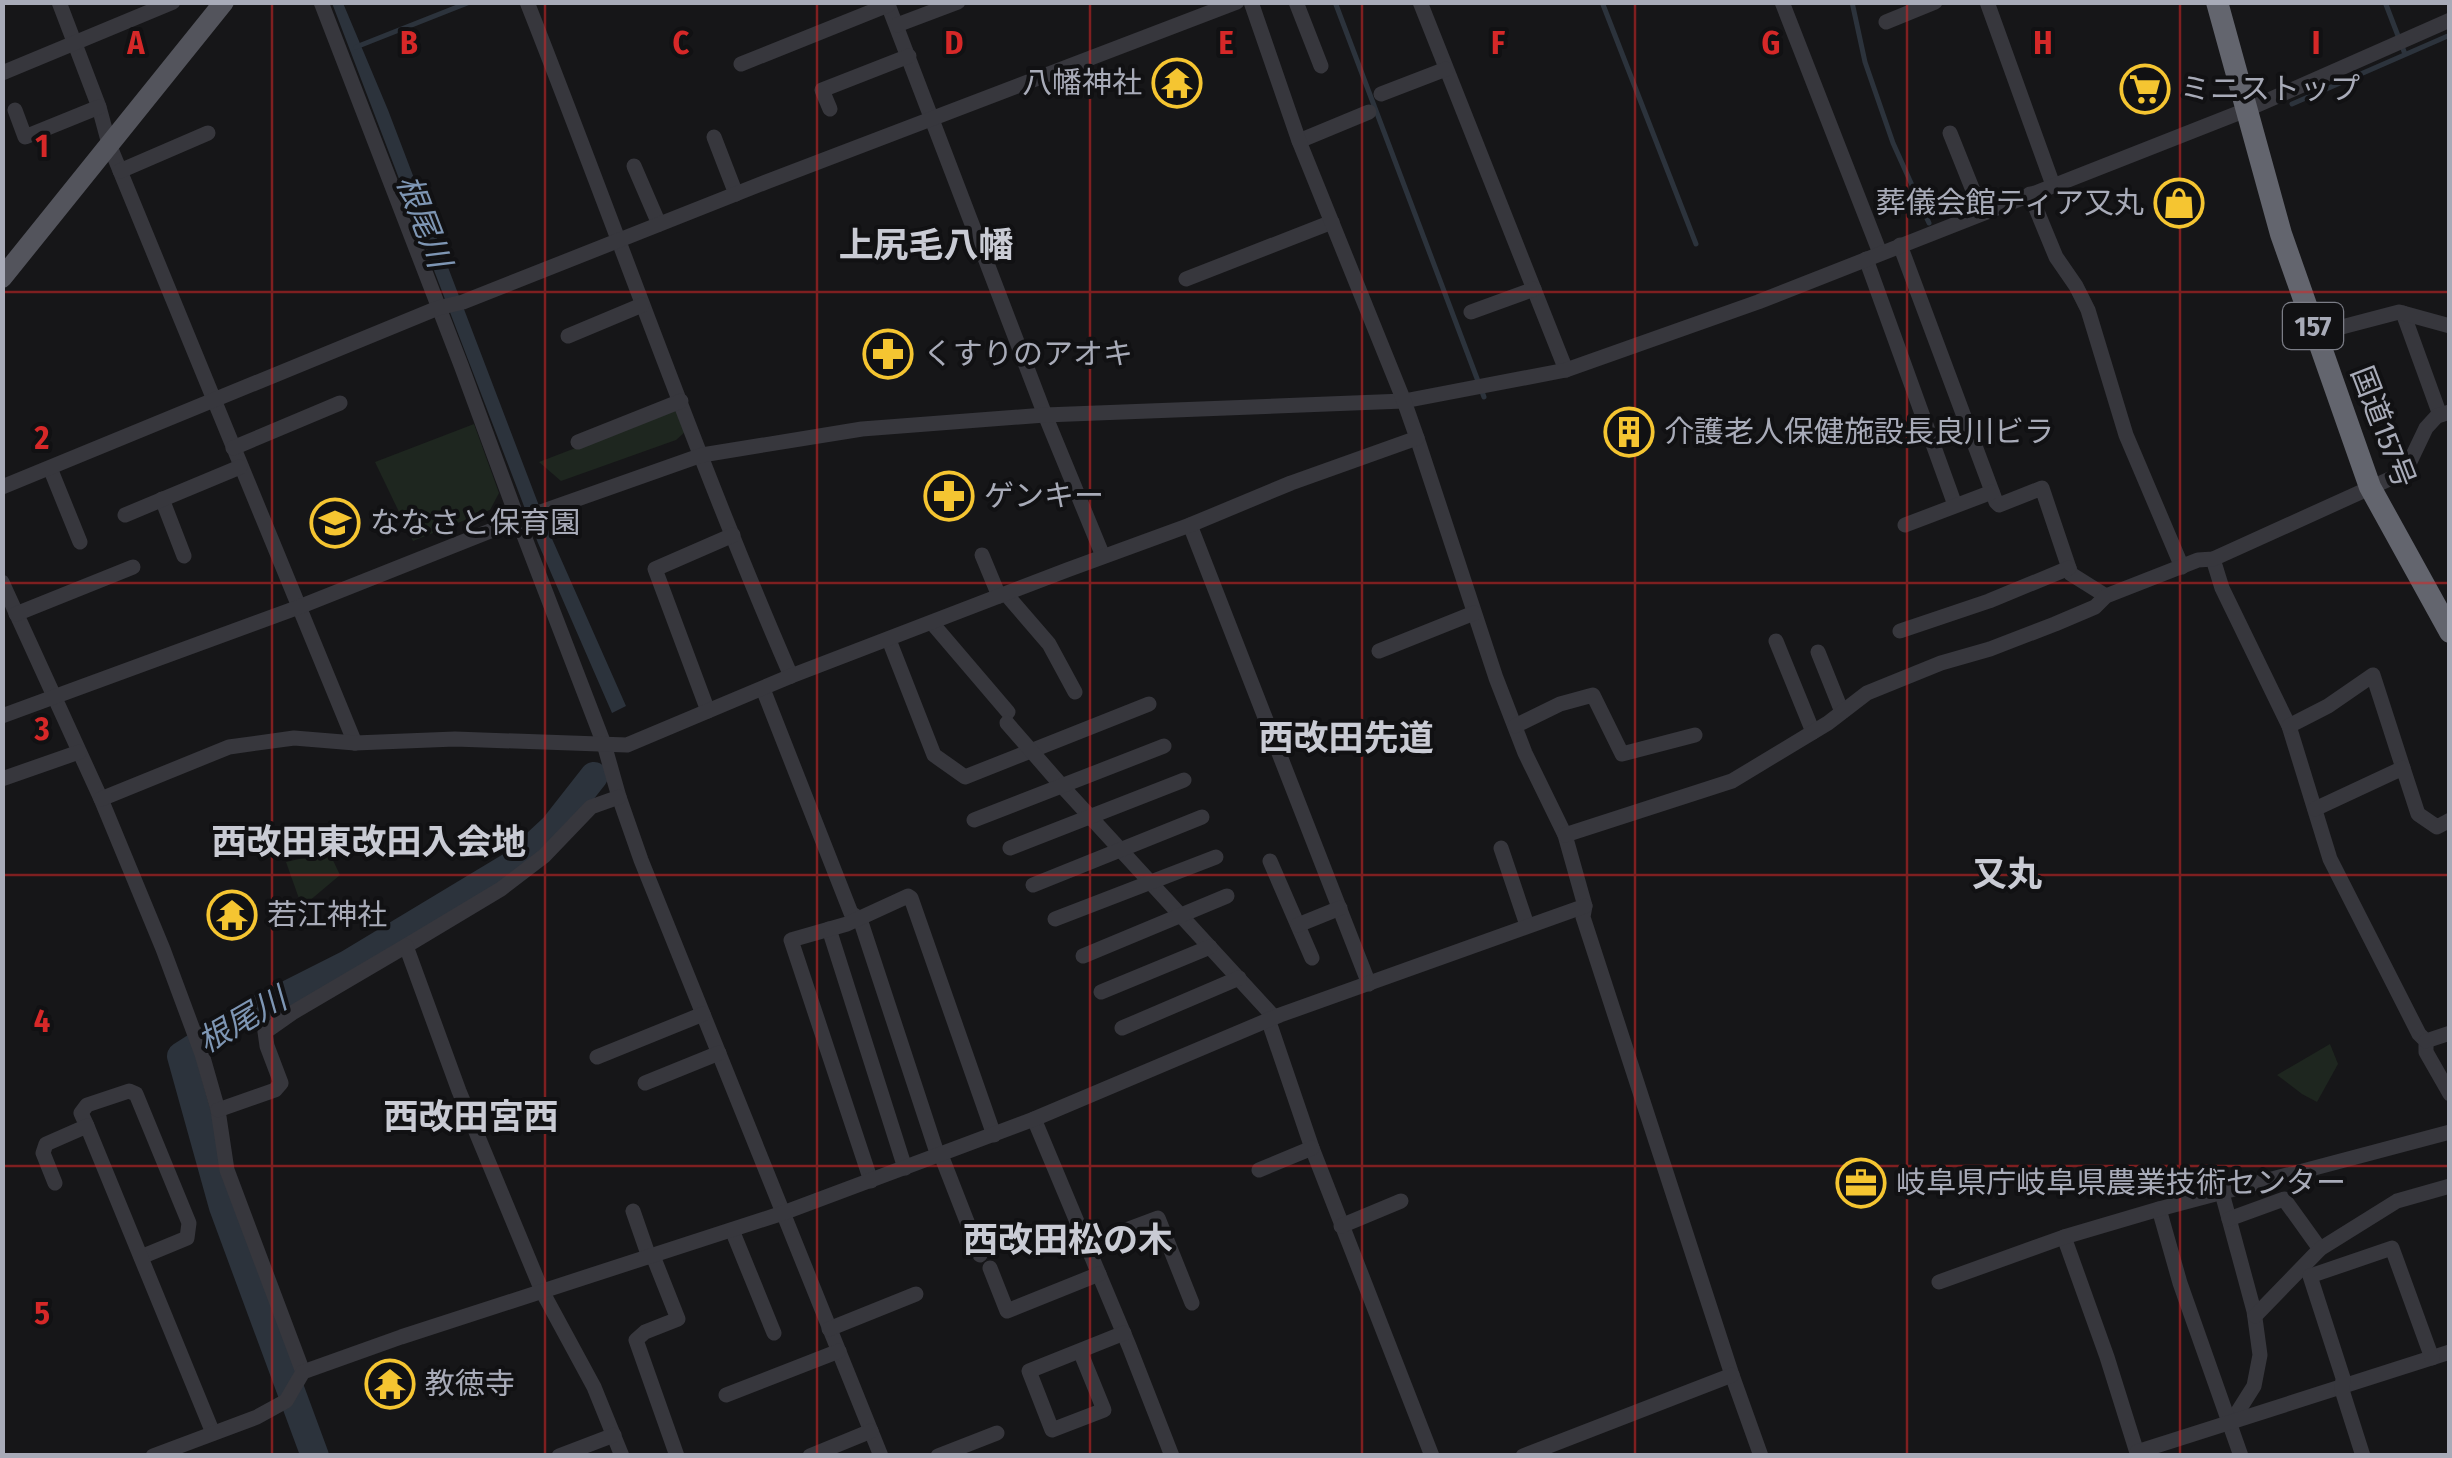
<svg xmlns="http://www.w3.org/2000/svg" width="2452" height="1458" viewBox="0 0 2452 1458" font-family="'Fira Sans Condensed','Noto Sans JP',sans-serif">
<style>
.green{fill:#1e261f}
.water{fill:#2c333c}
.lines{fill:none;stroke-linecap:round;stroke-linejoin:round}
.stream{stroke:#2c333c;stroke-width:5}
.river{stroke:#2c333c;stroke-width:28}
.minor{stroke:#37373d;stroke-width:15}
.major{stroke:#53545c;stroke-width:20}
.highway{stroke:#63656e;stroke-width:22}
.grid{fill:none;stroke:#d62828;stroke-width:2.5;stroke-opacity:0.55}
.labels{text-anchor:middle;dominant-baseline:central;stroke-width:8;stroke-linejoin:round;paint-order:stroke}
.shield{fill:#111113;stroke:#7b7d86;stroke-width:2.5}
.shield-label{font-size:28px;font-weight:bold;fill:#a8abb8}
.poi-label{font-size:30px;fill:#a8abb8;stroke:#111113;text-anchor:start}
.street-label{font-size:30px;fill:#a8abb8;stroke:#111113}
.water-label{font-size:32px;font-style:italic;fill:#7e96b4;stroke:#111113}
.quarter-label{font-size:35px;font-weight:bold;fill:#c9cbd4;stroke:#111113}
.grid-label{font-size:32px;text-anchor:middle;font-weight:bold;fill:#d62828;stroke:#111113;stroke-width:8;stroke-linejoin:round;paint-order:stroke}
</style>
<rect width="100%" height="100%" fill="#161618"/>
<g class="green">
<path d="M677,409L686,431L676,440L561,481L539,462Z"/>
<path d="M474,424L499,493L490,510L413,541L375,462Z"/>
<path d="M329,852L340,875L302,907L286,862Z"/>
<path d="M2330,1044L2338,1064L2317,1102L2302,1094L2277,1075Z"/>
</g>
<path class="water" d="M332,3H343L388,110L549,532L626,706L612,713L538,543Z"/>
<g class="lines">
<g class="stream">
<path d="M1335,2L1484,397"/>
<path d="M1602,2L1696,244"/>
<path d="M1852,2L1865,62L1893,143L1929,223"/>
<path d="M2385,2L2405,54"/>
<path d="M356,47L470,2"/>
<path d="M2292,104L2450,35"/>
</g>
<path class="river" d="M315,1456L223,1207L181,1056L241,1018L348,964L514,864L554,827L594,776"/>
<g class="minor">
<path d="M59,2L99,107L109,144L355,743"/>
<path d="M321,2L461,365L518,520L604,744L619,797L641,860L881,1456"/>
<path d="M527,2C616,227 695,455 791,676"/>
<path d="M887,2L1045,415L1103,556"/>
<path d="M1296,2L1321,66"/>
<path d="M1420,2L1566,370"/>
<path d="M1782,2L1880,253"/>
<path d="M1987,2L2053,185"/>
<path d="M1886,22L1935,2"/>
<path d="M897,25L958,2"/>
<path d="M741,64L888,5"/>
<path d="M2,73L173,2"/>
<path d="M1381,94L1446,69"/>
<path d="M830,109L822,90L909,56"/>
<path d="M15,110L25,137L99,107"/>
<path d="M1950,133L1982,213"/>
<path d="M714,137L736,194"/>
<path d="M1299,141L1369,112"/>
<path d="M634,166L659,224"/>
<path d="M120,171L208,133"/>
<path d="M2030,194L2056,257L2076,286L2088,310L2126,435L2182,567"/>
<path d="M1900,245L1996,502L1999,505L2042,488L2071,574L2106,596"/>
<path d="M1866,259L1955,505"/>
<path d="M1186,279L1332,222"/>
<path d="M1471,312L1534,289"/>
<path d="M2403,313L2440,415"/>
<path d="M2315,334L2399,312L2450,326"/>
<path d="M568,336L642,305"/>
<path d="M1417,438L1496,678L1525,753L1565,835L1585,906L1583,917L1732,1375L1761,1456"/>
<path d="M578,442L681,401"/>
<path d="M233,448L340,403"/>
<path d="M50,468L80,542"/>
<path d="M2,487L438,308L463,302L766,182L1237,2"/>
<path d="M162,499L184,556"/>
<path d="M125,515L240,467"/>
<path d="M1190,525L1369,984"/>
<path d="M1905,525L1992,492"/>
<path d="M982,555L999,596"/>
<path d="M2213,559L2222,588L2289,726L2330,859L2419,1034L2426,1041V1052L2450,1094"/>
<path d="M2,582L101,799L163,949L202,1054L218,1110L227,1170L303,1372"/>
<path d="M1006,594L1049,644L1075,692"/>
<path d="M16,614L133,567"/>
<path d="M932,623L1008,712"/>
<path d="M1900,631L1989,601L2069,568"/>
<path d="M889,640L934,755L965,777L1149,704"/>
<path d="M1776,641L1813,732"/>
<path d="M1379,651L1474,613"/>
<path d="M1818,652L1842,712"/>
<path d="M763,689L851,913L860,919L938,1156"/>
<path d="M708,711L655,569L733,535"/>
<path d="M2,716L299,607L518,520L702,455L862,429L1045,415L1404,401L1566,370L1758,302L2246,110L2450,20"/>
<path d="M1007,723L1061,785L1274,1017"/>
<path d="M1515,726L1560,704L1593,695L1622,754L1695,735"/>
<path d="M2289,726L2328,706L2373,675L2403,768"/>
<path d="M2,779L79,752"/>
<path d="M101,799L229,747L294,738L355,743L455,739L627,745L791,676L1067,570L1190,525L1291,483L1417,438L1404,401L1299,141L1251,2"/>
<path d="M2315,809L2403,768L2418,814L2437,827L2450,820"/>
<path d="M974,820L1164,746"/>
<path d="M1565,835L1732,781L1828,723L1867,693L1941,663L1990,649L2055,624L2095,607L2106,596L2198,560L2213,559L2405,472L2426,428L2437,416L2450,412"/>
<path d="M1010,848L1184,780"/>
<path d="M1501,848L1527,925"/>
<path d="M1270,861L1312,958"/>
<path d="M1033,885L1202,817"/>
<path d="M1055,919L1216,857"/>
<path d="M1298,925L1340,908"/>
<path d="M829,929L905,1168"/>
<path d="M406,946L501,889L544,856L591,807L619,797"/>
<path d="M1083,956L1227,896"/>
<path d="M1101,992L1210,947"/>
<path d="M1268,1019L1312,1148L1432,1456"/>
<path d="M1122,1028L1239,978"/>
<path d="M2426,1041L2450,1033"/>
<path d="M597,1057L703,1014"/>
<path d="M645,1083L719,1053"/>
<path d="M218,1110L275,1090L281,1083L267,1046L265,1032L292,1013L406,946L459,1091L542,1291L594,1387L622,1456"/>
<path d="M1034,1119L1129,1346L1172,1456"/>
<path d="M87,1126L81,1113L87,1105L129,1091L136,1094L189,1223L187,1238L141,1257"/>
<path d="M941,1155L980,1255"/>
<path d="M1259,1170L1312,1148"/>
<path d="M871,1181L791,940L847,924L908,896L911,898L994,1135"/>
<path d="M55,1183L43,1153L46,1144L87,1126L213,1433"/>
<path d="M2222,1193L2254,1311L2260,1355L2254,1386L2237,1413V1419"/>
<path d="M2159,1209L2180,1283L2241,1456"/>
<path d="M633,1211L649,1257"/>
<path d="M2229,1219L2284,1199L2320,1249"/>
<path d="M1341,1226L1401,1201"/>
<path d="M732,1230L774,1333"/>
<path d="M2064,1237L2107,1357L2138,1456"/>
<path d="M1086,1245L1158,1218L1192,1303"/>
<path d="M653,1256L678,1319L645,1332L636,1340L677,1456"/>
<path d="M990,1268L1007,1311L1099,1274"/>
<path d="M1939,1282L2064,1237L2159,1209L2450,1132"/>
<path d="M2255,1316L2320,1249L2397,1201L2450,1186"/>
<path d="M829,1329L916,1294"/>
<path d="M1080,1351L1104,1410L1052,1430L1029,1371L1124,1333"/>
<path d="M726,1395L839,1351"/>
<path d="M2137,1452L2450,1352"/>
<path d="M153,1456L257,1417L286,1401L303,1372L401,1337L783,1213L1034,1119L1280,1015L1585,906"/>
<path d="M559,1456L614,1435"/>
<path d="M810,1456L871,1431"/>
<path d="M938,1456L997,1433"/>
<path d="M1523,1456L1732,1375"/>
<path d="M2363,1456L2342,1390L2343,1378L2310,1276L2392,1248L2432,1358"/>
</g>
<path class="major" d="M2,278L224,2"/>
<path class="highway" d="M2217,2L2281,234L2370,487L2450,632"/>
</g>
<path class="grid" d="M272,2V1456M545,2V1456M817,2V1456M1090,2V1456M1362,2V1456M1635,2V1456M1907,2V1456M2180,2V1456M2,292H2450M2,583H2450M2,875H2450M2,1166H2450"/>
<defs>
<g id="temple-ring" transform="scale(2.5)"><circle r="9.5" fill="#111113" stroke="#f5c531" stroke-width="1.5"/><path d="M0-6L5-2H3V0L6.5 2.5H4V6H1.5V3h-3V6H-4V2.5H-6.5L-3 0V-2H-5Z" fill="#f5c531"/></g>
<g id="supermarket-ring" transform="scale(2.5)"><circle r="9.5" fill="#111113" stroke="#f5c531" stroke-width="1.5"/><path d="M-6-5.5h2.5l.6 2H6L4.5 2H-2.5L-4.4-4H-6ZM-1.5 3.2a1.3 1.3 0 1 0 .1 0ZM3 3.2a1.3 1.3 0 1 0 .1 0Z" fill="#f5c531"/></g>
<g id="shop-ring" transform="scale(2.5)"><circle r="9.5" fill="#111113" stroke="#f5c531" stroke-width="1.5"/><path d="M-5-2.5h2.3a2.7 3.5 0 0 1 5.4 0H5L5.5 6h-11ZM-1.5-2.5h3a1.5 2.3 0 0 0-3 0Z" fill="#f5c531"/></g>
<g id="pharmacy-ring" transform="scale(2.5)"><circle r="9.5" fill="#111113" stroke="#f5c531" stroke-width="1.5"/><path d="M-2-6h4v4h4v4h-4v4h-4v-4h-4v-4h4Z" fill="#f5c531"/></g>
<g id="building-ring" transform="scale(2.5)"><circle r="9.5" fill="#111113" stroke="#f5c531" stroke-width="1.5"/><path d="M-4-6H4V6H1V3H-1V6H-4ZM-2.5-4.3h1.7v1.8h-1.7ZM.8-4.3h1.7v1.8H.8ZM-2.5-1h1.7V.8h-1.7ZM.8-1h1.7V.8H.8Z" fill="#f5c531"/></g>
<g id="school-ring" transform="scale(2.5)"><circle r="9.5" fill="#111113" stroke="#f5c531" stroke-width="1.5"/><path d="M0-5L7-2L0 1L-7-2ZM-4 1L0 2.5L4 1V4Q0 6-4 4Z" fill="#f5c531"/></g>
<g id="office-ring" transform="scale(2.5)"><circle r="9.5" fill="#111113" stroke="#f5c531" stroke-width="1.5"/><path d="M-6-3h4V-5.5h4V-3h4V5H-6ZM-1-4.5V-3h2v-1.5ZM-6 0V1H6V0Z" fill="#f5c531"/></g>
</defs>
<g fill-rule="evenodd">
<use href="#temple-ring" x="1177" y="83"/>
<use href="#supermarket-ring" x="2145" y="89"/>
<use href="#shop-ring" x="2179" y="203"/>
<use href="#pharmacy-ring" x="888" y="354"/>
<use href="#building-ring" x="1629" y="432"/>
<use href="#pharmacy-ring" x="949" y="496"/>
<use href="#school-ring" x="335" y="523"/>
<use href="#temple-ring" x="232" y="915"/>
<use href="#office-ring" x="1861" y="1183"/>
<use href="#temple-ring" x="390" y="1384"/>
</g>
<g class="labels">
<rect class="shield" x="2283" y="303" width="60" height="46" rx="8"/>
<g class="shield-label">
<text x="2313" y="326">157</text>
</g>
<g class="poi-label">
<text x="1142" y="83" text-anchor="end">八幡神社</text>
<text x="2180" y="89">ミニストップ</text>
<text x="2144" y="203" text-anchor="end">葬儀会館ティア又丸</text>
<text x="923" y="354">くすりのアオキ</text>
<text x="1664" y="432">介護老人保健施設長良川ビラ</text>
<text x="984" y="496">ゲンキー</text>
<text x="370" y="523">ななさと保育園</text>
<text x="267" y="915">若江神社</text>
<text x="1896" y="1183">岐阜県庁岐阜県農業技術センター</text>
<text x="425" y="1384">教徳寺</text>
</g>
<g class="street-label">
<text transform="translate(2383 427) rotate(69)">国道157号</text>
</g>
<g class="water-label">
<text transform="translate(424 221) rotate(69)">根尾川</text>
<text transform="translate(242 1020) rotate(-30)">根尾川</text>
</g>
<g class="quarter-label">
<text x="926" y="245">上尻毛八幡</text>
<text x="1346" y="738">西改田先道</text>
<text x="369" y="842">西改田東改田入会地</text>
<text x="2007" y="874">又丸</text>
<text x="471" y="1117">西改田宮西</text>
<text x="1068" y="1240">西改田松の木</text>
</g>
</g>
<g class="grid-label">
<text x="136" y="54">A</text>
<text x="409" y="54">B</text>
<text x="681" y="54">C</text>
<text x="954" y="54">D</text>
<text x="1226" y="54">E</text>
<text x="1498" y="54">F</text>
<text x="1771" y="54">G</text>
<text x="2043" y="54">H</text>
<text x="2316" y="54">I</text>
<text x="42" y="157">1</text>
<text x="42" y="449">2</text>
<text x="42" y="740">3</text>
<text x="42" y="1032">4</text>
<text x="42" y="1324">5</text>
</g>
<rect width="2452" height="1458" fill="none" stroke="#a8abb8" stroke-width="10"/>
</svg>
